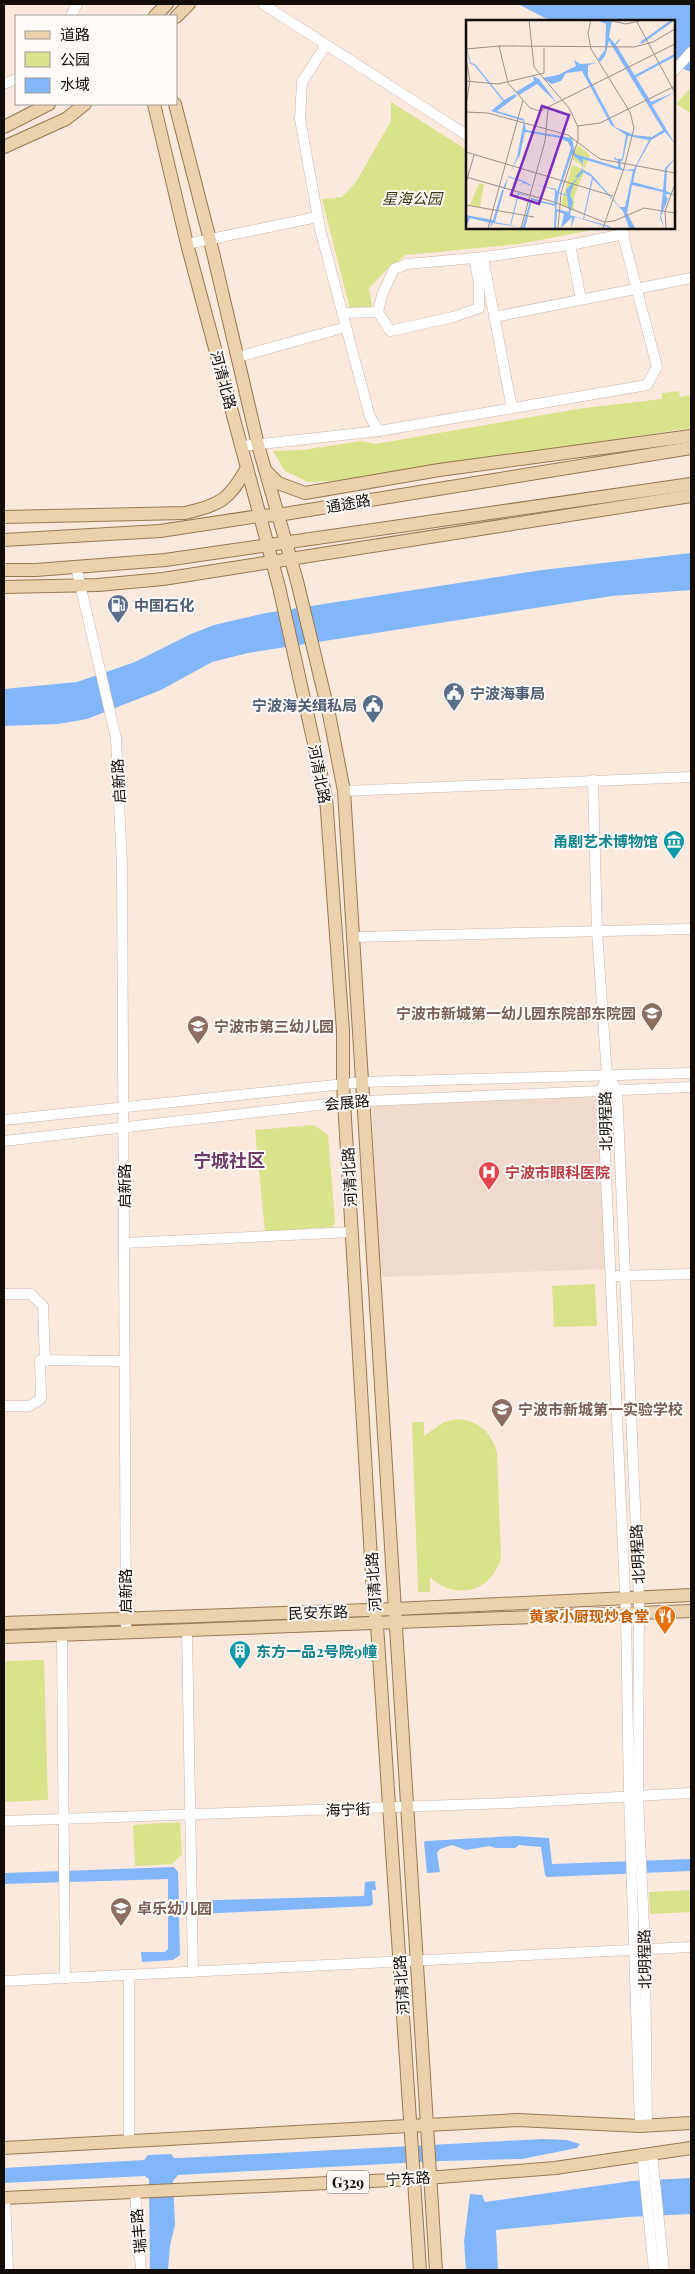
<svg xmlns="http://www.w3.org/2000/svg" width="695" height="2274" viewBox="0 0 695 2274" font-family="'Playfair Display','Noto Sans SC',serif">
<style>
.medical{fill:#f0dace}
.green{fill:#d8e38b}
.water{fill:#82b6fb}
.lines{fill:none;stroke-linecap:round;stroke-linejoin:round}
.minor-casing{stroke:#c8b6ab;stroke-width:11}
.major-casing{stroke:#987850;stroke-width:14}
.minor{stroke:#fff;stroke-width:10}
.major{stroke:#ecd1ad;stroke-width:12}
.labels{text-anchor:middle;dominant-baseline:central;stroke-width:4;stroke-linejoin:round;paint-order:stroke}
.shield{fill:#fdfaf7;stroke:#595450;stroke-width:1}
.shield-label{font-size:14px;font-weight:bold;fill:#130d09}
.park-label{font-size:15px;font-style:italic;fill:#343913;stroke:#fdfaf7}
.street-label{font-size:15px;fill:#130d09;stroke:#fdfaf7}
.service-label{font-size:15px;font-weight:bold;fill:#4e5e75;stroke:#fdfaf7;text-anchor:start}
.culture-label{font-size:15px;font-weight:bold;fill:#0d838f;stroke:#fdfaf7;text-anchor:end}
.education-label{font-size:15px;font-weight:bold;fill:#785e54;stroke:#fdfaf7;text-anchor:start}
.health-label{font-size:15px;font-weight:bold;fill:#be3a42;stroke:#fdfaf7;text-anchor:start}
.food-label{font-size:15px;font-weight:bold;fill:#c56008;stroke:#fdfaf7;text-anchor:end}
.quarter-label{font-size:18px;font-weight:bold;fill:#6e3a6a;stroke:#fdfaf7}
.inset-river{fill:none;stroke:#82b6fb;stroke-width:2.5}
.inset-road{fill:none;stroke:#9e9189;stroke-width:1}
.view{fill:#7b2cbf;fill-opacity:0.15;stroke:#7b2cbf;stroke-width:2.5}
.inset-edge{fill:none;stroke:#130d09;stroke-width:2.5}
</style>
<rect width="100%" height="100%" fill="#fbe9de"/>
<path class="medical" d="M601,1096L606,1269L382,1277L376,1214L372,1106Z"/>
<g class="green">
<path d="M691,87V113L676,104Z"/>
<path d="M391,102L467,150L468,228H603L519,244L406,255L385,271L369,288L372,306L352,317L322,199L342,197L356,182L391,121Z"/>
<path d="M679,391L680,397L691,395V428L333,481L308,482L285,471L273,451L302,450L361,441L375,444L584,408L662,399V393Z"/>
<path d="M314,1125L328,1135L335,1221L333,1227L265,1232L255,1130Z"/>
<path d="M595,1284L597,1326L554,1327L552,1286Z"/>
<path d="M458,1419C479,1421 492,1433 497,1453L501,1558C492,1592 455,1601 430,1577V1592H418L412,1422H424V1436L444,1422Z"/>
<path d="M44,1660L48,1800L4,1802V1661Z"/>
<path d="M180,1822L182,1854L172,1864L135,1866L133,1825Z"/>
<path d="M691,1890V1912L650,1914L649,1892Z"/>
</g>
<g class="water">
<path d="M518,4H691V72L674,65V21H557L545,18Z"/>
<path d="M691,553V590L612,596L248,653L212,662L161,690L87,719L58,724L4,726V689L77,682L135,662L191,634L214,625L266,613L542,570Z"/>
<path d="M516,1836L549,1838L552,1864L691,1859V1871L547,1877L545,1875L541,1847L519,1845L515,1848H496L489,1846L466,1850L452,1845L440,1849L437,1853L440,1872L427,1873L424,1842L426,1841Z"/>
<path d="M174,1867L178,1872L179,1901L364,1896L365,1882L375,1881L376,1890H372L373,1904L370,1906L179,1915L180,1955L173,1960L142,1962L141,1952H165L168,1949V1879L4,1884V1873Z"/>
<path d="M543,2139L567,2140L580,2144L577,2148L522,2159L441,2161L178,2175L173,2181L175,2225L170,2245L168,2270H150L149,2183V2179L145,2176L4,2183V2168L144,2160L148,2155L171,2154L174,2158H180Z"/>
<path d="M691,2178V2214L628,2217L496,2230L498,2270H466L464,2241L470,2194L482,2195L485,2202L632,2181Z"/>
</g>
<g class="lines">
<g class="minor-casing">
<g id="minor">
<path d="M263,4L468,136"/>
<path d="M71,16L77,4"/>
<path d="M326,45L302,82L300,119L320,229L370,417L379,431L647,385L657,367L621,228"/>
<path d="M674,71L691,52"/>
<path d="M4,84L16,79"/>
<path d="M187,244L317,217"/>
<path d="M570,245L624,234"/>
<path d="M477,258L570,245L581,299"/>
<path d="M483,258L512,408"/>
<path d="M342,313L378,312L390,331L453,317L479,308V283L474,258L407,264L394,269L382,295L378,312"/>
<path d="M494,317L691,278"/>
<path d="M238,357L346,327"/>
<path d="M242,446L379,431"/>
<path d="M76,567L116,738L122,865L126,1633"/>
<path d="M593,780L597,931L607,1076L602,1089L626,1614L629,1796L640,2126"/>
<path d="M344,791L691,777"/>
<path d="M354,937L691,929"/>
<path d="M607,1076L617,1089L639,1598L638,1796L645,1949L647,2126"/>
<path d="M4,1120L363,1082L691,1073"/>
<path d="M4,1141L345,1102L691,1087"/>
<path d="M124,1243L352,1232"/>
<path d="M617,1276L691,1274"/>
<path d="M4,1294H31L43,1306L45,1361"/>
<path d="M4,1406H29L41,1399L40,1360L124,1361"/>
<path d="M187,1631L193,1972"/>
<path d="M62,1635L65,1978"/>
<path d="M4,1821L509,1803L691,1793"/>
<path d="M129,1975V2141"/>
<path d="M4,1981L691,1947"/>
<path d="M652,2153L664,2270"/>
<path d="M642,2154L654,2270"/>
<path d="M135,2192L141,2270"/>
<path d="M5,2198L8,2270"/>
</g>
</g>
<g class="major-casing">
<g id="major">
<path d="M155,16L167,4"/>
<path d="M176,17L189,4"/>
<path d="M154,104L187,244L279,587L326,797L343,1031V1084L374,1610L377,1625L420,2270"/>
<path d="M175,104L210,240L258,445L297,581L329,714L344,791L436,2270"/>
<path d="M4,127L49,104"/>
<path d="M4,147L66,119L85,104"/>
<path d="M267,472L278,483L305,493L439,470L691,436"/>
<path d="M4,517L185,513C221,504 228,501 247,468"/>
<path d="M4,540L160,531L259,516L278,515L691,448"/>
<path d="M4,570H36L165,560L691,484"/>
<path d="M4,587L98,585L163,579L691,496"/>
<path d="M4,1623L395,1609L691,1595"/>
<path d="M4,1637L691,1611"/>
<path d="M4,2148L518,2120L640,2126L691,2123"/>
<path d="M4,2198L414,2179L555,2168L691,2148"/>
</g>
</g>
<use href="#minor" class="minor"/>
<use href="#major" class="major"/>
</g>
<defs>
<g id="fuel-pin" transform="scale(1.125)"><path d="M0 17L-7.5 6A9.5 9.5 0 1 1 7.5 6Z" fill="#5c6f8a" stroke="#fdfaf7"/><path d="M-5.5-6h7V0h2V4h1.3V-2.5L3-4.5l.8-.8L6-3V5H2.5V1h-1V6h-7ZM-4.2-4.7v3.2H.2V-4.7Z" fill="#fff"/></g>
<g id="civic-pin" transform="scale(1.125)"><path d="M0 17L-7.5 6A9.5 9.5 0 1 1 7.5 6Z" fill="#5c6f8a" stroke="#fdfaf7"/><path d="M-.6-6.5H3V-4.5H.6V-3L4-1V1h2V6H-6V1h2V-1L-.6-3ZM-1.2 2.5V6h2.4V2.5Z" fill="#fff"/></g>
<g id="museum-pin" transform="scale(1.125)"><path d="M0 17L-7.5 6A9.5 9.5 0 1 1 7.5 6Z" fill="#0f9aa8" stroke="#fdfaf7"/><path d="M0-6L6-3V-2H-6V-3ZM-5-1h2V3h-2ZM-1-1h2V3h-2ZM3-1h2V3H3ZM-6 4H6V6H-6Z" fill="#fff"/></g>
<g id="school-pin" transform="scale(1.125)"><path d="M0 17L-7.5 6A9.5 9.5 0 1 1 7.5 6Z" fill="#8d6e63" stroke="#fdfaf7"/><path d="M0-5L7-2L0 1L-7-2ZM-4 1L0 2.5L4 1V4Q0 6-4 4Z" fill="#fff"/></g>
<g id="hospital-pin" transform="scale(1.125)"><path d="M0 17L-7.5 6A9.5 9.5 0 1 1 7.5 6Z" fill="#e0444e" stroke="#fdfaf7"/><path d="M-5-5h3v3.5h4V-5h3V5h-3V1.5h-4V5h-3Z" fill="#fff"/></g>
<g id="restaurant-pin" transform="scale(1.125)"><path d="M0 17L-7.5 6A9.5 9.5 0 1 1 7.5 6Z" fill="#e8710a" stroke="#fdfaf7"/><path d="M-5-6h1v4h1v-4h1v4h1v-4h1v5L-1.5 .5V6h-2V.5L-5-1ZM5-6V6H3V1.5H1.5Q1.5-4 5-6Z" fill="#fff"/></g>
<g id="building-pin" transform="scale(1.125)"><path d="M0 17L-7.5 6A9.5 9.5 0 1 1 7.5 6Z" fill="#0f9aa8" stroke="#fdfaf7"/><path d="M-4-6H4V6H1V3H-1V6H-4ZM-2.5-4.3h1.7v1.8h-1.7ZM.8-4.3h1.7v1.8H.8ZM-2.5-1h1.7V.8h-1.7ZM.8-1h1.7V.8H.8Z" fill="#fff"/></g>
</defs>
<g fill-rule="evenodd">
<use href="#fuel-pin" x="118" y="605"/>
<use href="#civic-pin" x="454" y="693"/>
<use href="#civic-pin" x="373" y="705"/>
<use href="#museum-pin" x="674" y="841"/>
<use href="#school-pin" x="652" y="1013"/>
<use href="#school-pin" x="198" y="1026"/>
<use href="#hospital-pin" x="489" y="1172"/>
<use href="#school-pin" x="502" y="1409"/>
<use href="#restaurant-pin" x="665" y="1616"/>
<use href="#building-pin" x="240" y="1651"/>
<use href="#school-pin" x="121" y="1908"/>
</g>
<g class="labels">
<rect class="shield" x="327" y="2170.5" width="42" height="23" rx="4"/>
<g class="shield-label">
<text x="348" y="2182">G329</text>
</g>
<g class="park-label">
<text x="412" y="198">星海公园</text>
</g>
<g class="street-label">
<text transform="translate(224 380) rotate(75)">河清北路</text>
<text transform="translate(348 503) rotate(-10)">通途路</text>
<text transform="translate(320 774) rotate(79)">河清北路</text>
<text transform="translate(118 781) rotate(-93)">启新路</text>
<text transform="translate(347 1102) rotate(-5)">会展路</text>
<text transform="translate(605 1121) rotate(-91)">北明程路</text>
<text transform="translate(349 1177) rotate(-93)">河清北路</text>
<text transform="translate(124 1186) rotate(-90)">启新路</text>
<text transform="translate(637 1554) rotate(-93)">北明程路</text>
<text transform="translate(373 1582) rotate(-94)">河清北路</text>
<text transform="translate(125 1591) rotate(-90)">启新路</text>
<text transform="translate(318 1612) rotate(-2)">民安东路</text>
<text transform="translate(348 1809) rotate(-2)">海宁街</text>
<text transform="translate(644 1959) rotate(-91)">北明程路</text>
<text transform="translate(401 1985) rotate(-94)">河清北路</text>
<text transform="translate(408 2178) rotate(-3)">宁东路</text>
<text transform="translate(138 2231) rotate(-95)">瑞丰路</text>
</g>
<g class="service-label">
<text x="134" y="605">中国石化</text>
<text x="470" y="693">宁波海事局</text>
<text x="357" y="705" text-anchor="end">宁波海关缉私局</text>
</g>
<g class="culture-label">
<text x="658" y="841">甬剧艺术博物馆</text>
<text x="256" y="1651" text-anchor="start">东方一品2号院9幢</text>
</g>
<g class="education-label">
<text x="636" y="1013" text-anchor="end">宁波市新城第一幼儿园东院部东院园</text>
<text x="214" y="1026">宁波市第三幼儿园</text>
<text x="518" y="1409">宁波市新城第一实验学校</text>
<text x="137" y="1908">卓乐幼儿园</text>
</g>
<g class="health-label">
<text x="505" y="1172">宁波市眼科医院</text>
</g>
<g class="food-label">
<text x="649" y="1616">黄家小厨现炒食堂</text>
</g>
<g class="quarter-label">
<text x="229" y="1160">宁城社区</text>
</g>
</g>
<g transform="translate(466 20)">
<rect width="209" height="209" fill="#fbe9de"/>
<path d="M112,125L124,135L119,148L106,139ZM106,145L119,150L108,176V182L115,183H108V191L95,184ZM13,163L18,164L14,187L4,185Z" fill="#d8e38b"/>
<path d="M130,0H146L143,17L149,24L153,19L154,20L150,25L185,82L209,72L186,85L209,124L199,112L185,120L171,145L167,162L197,170L199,148L209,138L201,149L200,171L209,175L199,174L202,179L195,196L198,208L194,198L197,172L166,165L161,193L169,208H163L157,191L127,159L118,199L143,206L145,208L109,197L105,208L106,197L95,208L98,194L91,191L90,208H88L89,186L66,180L59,208L27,203L24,208L25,203L4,198L0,208V195L27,200L36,170H38L29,202L44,205L52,173L0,157L37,168L51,137L58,101L25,91L37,81L8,45L4,44L0,25L5,43L9,44L38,80L49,74L51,76L31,91L58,99L60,110L106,118L109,134L152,147V141L148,139L149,136L150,139H156L160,115L145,105L116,51L100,53L95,61L86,64L76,58L92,55L110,46L108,40L114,44L131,43L122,45V56L149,107L168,115L186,117L197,110L143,21L139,36L134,42L132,39L139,30L140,4ZM59,112L94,118L102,122L105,128L91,172L90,169L68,164L89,170L88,184L65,178L56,208L45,205L53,174L70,178L39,169L42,157L57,162L55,165L58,163L65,166V165L58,161L42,156L54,135ZM162,116L183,120L168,149L160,150L155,148L154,142L157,140ZM106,134L117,144L116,150L109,157H112L100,170L101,175L93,172ZM117,139L154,150L167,151L159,187H154L125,154L117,150ZM117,152L126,157L117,199L104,195L107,182L104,175L108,163ZM93,173L101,176L103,192L90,189ZM67,56L73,59L91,83L71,64L53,75L50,72L68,61Z" fill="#82b6fb" fill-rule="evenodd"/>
<path class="inset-river" d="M175,23L207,0M168,57L209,35"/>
<path class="inset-road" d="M63,0L68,47L103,88L112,107V120L95,173L92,208M125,0L122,13L125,29L164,92L168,108L158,148L137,208M141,0L160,4L177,0M171,2L209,73M47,26L168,27L187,22L209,9M48,26H33L42,63L64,88L74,91L209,24M0,29L34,26M0,38L4,61L0,85M0,61L32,64L78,53V28M0,92L22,93L102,115L134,139L209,153M111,106L134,103L209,66M0,132L147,176M0,157L88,182L138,202L148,201L178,188L209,193M0,163L8,135M0,185L68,197M22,208L57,80M55,208L79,121L82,89M200,208L199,191L209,164"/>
<path class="view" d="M76,86L103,95L73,184L45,175Z"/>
<rect width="209" height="209" class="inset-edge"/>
</g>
<rect width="695" height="2274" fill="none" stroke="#130d09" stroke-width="10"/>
<rect x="15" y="15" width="162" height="90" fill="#fdfaf7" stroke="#9f9b98"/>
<rect x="25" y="31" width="25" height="8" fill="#ecd1ad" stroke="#9f9b98"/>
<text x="60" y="40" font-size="15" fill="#130d09">道路</text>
<rect x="25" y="52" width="25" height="15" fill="#d8e38b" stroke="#9f9b98"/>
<text x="60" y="65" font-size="15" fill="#130d09">公园</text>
<rect x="25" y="78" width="25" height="15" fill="#82b6fb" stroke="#9f9b98"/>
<text x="60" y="90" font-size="15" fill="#130d09">水域</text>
</svg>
